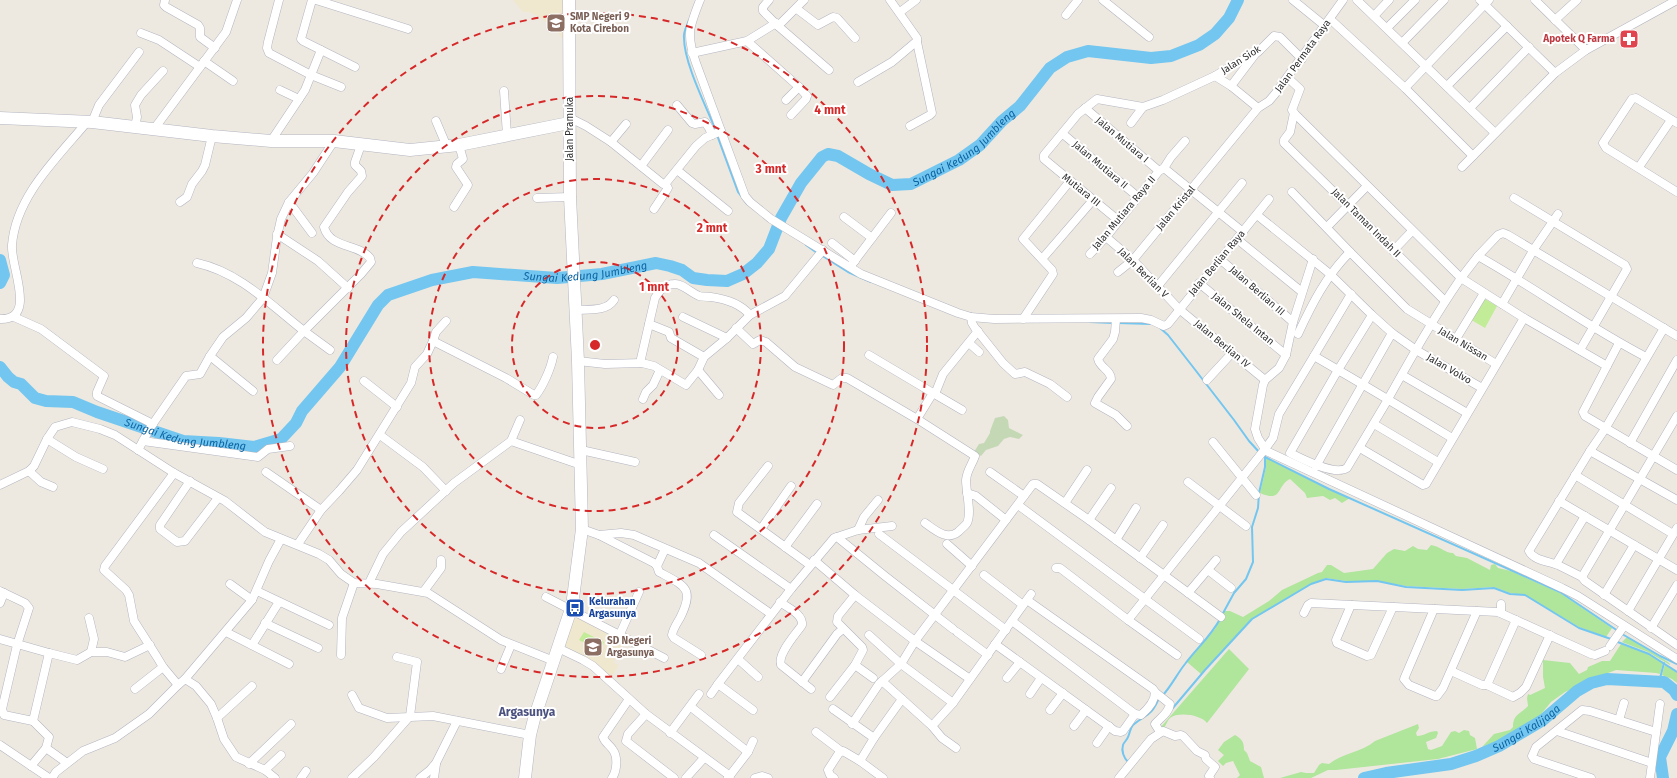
<svg xmlns="http://www.w3.org/2000/svg" width="1677" height="778" viewBox="0 0 1677 778" font-family="'Fira Sans',sans-serif">
<style>
.education{fill:#f0e7cf}
.green{fill:#b0e59c}
.cemetery{fill:#c5d8b6}
.pitch{fill:#c2ec98}
.lines{fill:none;stroke-linecap:round;stroke-linejoin:round}
.stream{stroke:#73c6f0;stroke-width:2}
.river{stroke:#73c6f0;stroke-width:12}
.street-casing{stroke:#b3b5c0;stroke-width:9}
.secondary-casing{stroke:#b3b5c0;stroke-width:13}
.street{stroke:#fff;stroke-width:8}
.secondary{stroke:#fff;stroke-width:12}
.ring{fill:none;stroke:#d62828;stroke-width:2;stroke-dasharray:7 5}
.labels{text-anchor:middle;dominant-baseline:central;stroke-width:4;stroke-linejoin:round;paint-order:stroke}
.education-label{font-size:10px;font-weight:bold;fill:#785e54;stroke:#fff;text-anchor:start}
.health-label{font-size:10px;font-weight:bold;fill:#be3a42;stroke:#fff;text-anchor:end}
.street-label{font-size:10px;fill:#2d2d2d;stroke:#fff}
.transit-label{font-size:10px;font-weight:bold;fill:#164399;stroke:#fff;text-anchor:start}
.water-label{font-size:11px;font-style:italic;fill:#0c64a1;stroke:#fff}
.quarter-label{font-size:12px;font-weight:bold;fill:#4c527f;stroke:#fff}
.centre{fill:#d62828;stroke:#fff;stroke-width:2}
.ring-label{font-size:12px;text-anchor:middle;font-weight:bold;fill:#d62828;stroke:#fff;stroke-width:4;stroke-linejoin:round;paint-order:stroke}
</style>
<rect width="100%" height="100%" fill="#eee9e0"/>
<g class="education">
<path d="M513,0H563L565,42L555,29L538,16L529,12H523Z"/>
<path d="M576,613L624,638L614,663L619,665L609,681L565,646Z"/>
</g>
<g class="green">
<path d="M1266,457L1306,478L1350,498L1342,503L1335,498L1330,500L1323,496L1307,498L1305,493L1290,479C1276,486 1283,503 1260,493L1266,467Z"/>
<path d="M1431,545C1440,546 1445,553 1453,553L1456,556L1467,558L1490,570L1491,565L1495,564L1498,568L1511,571L1560,593L1612,628L1606,637L1579,627L1525,595L1510,593L1494,587L1462,589L1406,586L1377,581H1346L1326,578L1311,584L1252,619L1201,674L1187,662L1215,629L1224,611H1230L1243,617L1269,601L1282,590L1318,573L1322,572L1327,565H1331L1344,573L1373,569L1387,553L1394,549L1405,551L1413,546L1418,549L1427,550Z"/>
<path d="M1627,637L1668,662L1670,664V665L1648,652L1622,642Z"/>
<path d="M1621,644L1648,654L1663,663L1660,674L1656,673L1616,670L1603,675L1565,692L1551,702L1538,718L1509,736L1482,747L1494,734L1510,730L1513,727C1513,714 1521,714 1528,706L1527,698L1528,694L1530,695L1545,688L1543,677V660L1570,663L1579,674L1587,670L1588,667L1602,661H1610Z"/>
<path d="M1229,649L1249,669L1207,723C1202,715 1178,711 1170,718C1167,721 1166,726 1163,729L1160,728Z"/>
<path d="M1665,664L1677,673V683L1672,679L1662,675Z"/>
<path d="M1418,724L1419,728L1416,733L1417,736C1424,736 1429,731 1437,731L1438,733L1436,738L1426,742L1428,749L1431,750L1442,746L1451,732L1455,731L1459,733L1464,730L1469,731L1470,735L1475,738L1477,749L1438,759L1336,770H1328L1311,778H1280L1301,772L1306,773H1314L1319,765L1322,763L1329,764C1343,753 1362,752 1375,741Z"/>
<path d="M1235,735C1242,739 1244,742 1244,750L1247,753L1250,761L1261,767L1264,778H1237L1240,775L1233,761L1226,763L1223,766L1218,761L1224,755L1218,750L1224,742Z"/>
</g>
<path class="cemetery" d="M1004,416L1008,420L1009,428L1023,435L1019,439L1010,437L1004,439L998,446L986,450L981,456L974,452L979,444L984,443L990,433V431L995,418Z"/>
<g class="pitch">
<path d="M1480,296L1497,306L1485,328L1468,318Z"/>
<path d="M584,632L604,642L600,651L579,640Z"/>
</g>
<g class="lines">
<g class="stream">
<path d="M689,20C687,26 683,32 684,38C684,63 706,106 716,131"/>
<path d="M717,135L738,192L747,204"/>
<path d="M806,245L817,253"/>
<path d="M821,255L848,272L871,282"/>
<path d="M1090,322L1113,323"/>
<path d="M1118,323L1151,324"/>
<path d="M1160,328L1168,335L1193,367L1234,420L1249,441L1260,453"/>
<path d="M1265,457L1329,489L1560,592L1618,631"/>
<path d="M1222,615L1234,593L1246,579L1253,562L1252,527L1258,508L1259,493L1265,467V457L1263,455"/>
<path d="M1622,634L1660,656L1677,664"/>
<path d="M1615,641L1649,654L1677,672"/>
<path d="M1659,682L1664,663"/>
<path d="M1163,695C1172,685 1177,674 1185,664C1197,648 1211,636 1220,619"/>
<path d="M1172,709L1205,670L1252,619L1311,584L1326,579L1346,582L1377,581L1406,587L1462,590L1494,588L1510,594L1525,595L1579,628L1611,639"/>
<path d="M1128,762C1124,758 1121,751 1123,745C1124,742 1127,740 1128,737C1130,733 1130,728 1133,725C1146,714 1151,717 1159,698"/>
</g>
<g class="river">
<path d="M0,260L4,275L0,283"/>
<path id="s1" d="M0,367L8,377L14,382L21,384L35,398L46,401L73,402L97,412L183,441L219,443L254,447L281,439L296,423L302,411L340,367L378,305L388,295L432,280L473,272L557,278L602,274L656,263L670,266L682,270L693,278L707,280L727,281L743,274L757,263L769,249L781,218L801,183L822,157L828,154L838,156L869,174L892,185L911,184L959,160L980,145L1002,121L1020,106L1050,68L1067,57L1088,51L1151,58L1171,56L1199,45L1215,34L1229,18L1238,0"/>
<path id="s2" d="M1364,778L1386,773L1451,764L1476,756L1499,746L1543,720L1577,691L1591,683L1607,679L1664,682L1674,690L1677,695"/>
<path d="M1663,778L1660,757L1673,731L1677,714"/>
</g>
<g class="street-casing">
<g id="street">
<path d="M165,0L164,5L166,7L198,25L200,28V37L215,48"/>
<path d="M279,0L268,42L267,48L269,53L311,75L341,87"/>
<path d="M316,0L408,29"/>
<path d="M700,0C689,28 686,34 696,63L745,196L750,202L771,219L861,274L958,313L971,317L994,319L1141,318L1151,320L1164,326L1168,324L1269,199"/>
<path d="M769,0L763,7V11L778,26L829,70"/>
<path d="M1103,0L1149,37"/>
<path d="M1293,0L1325,26"/>
<path d="M1357,0L1495,133"/>
<path d="M1480,0L1555,73"/>
<path d="M1535,0L1586,50"/>
<path d="M797,9L818,25L833,17L837,18L855,38"/>
<path d="M900,12L916,0"/>
<path d="M1066,15L1078,0"/>
<path d="M1374,16L1389,0"/>
<path d="M1330,19L1405,88L1473,156"/>
<path d="M1555,20L1577,0"/>
<path d="M778,26L804,0"/>
<path d="M1387,28L1415,0"/>
<path d="M141,33L159,40L200,67"/>
<path d="M747,41L799,87L807,96L806,99L791,115"/>
<path d="M1402,43L1444,0"/>
<path d="M321,50L355,67"/>
<path d="M692,53L747,41L776,23"/>
<path d="M204,61L233,81"/>
<path d="M1215,76L1231,86L1258,108"/>
<path d="M1288,78L1300,89L1292,110L1294,113L1461,278C1434,317 1411,358 1388,399L1387,401L1347,468C1335,476 1302,459 1290,453L1338,370C1376,392 1414,415 1452,438"/>
<path d="M858,82L892,62L917,41V38L890,0"/>
<path d="M1231,86L1256,53"/>
<path d="M1447,86L1507,26"/>
<path d="M1405,88L1489,0"/>
<path d="M280,90L299,99"/>
<path d="M504,91L507,135"/>
<path d="M786,100L799,87"/>
<path d="M677,105L692,123L695,124L705,122L709,128L712,135"/>
<path d="M1085,108L1159,171"/>
<path d="M1470,108L1529,47"/>
<path d="M1294,113L1290,132L1284,140V143L1445,301"/>
<path d="M570,118L586,126L611,142L663,184L666,183L696,146L705,138L721,131"/>
<path d="M436,121L447,147"/>
<path d="M92,122L99,105L139,52"/>
<path d="M1131,123L1143,107"/>
<path d="M1677,123L1636,98L1632,99L1603,143L1606,148L1677,192"/>
<path d="M910,126L930,115L932,113L917,42"/>
<path d="M135,127L137,117L135,105L141,95L163,71"/>
<path d="M154,129L226,32L237,0"/>
<path d="M1063,134L1138,197"/>
<path d="M271,141L305,90L321,50L303,41L301,39L312,0"/>
<path d="M611,142L626,124"/>
<path d="M641,166L668,130"/>
<path d="M1462,167L1555,73L1586,50L1677,0"/>
<path d="M1639,167L1671,120"/>
<path d="M1164,168L1243,232"/>
<path d="M677,170L728,211"/>
<path d="M1292,192L1350,252"/>
<path d="M537,198L570,197"/>
<path d="M1514,198L1625,265L1627,269L1580,350"/>
<path d="M180,202L187,197L192,184L202,171L205,165L212,136"/>
<path d="M289,202L312,233"/>
<path d="M454,207L468,185L456,167L457,164L463,159L459,145"/>
<path d="M654,209L668,188L665,184"/>
<path d="M844,217L872,238"/>
<path d="M1119,221L1044,159V155L1078,114L1097,99L1143,107L1163,100L1215,76L1233,65L1258,52L1274,36L1280,37L1302,59"/>
<path d="M1327,227L1367,186"/>
<path d="M277,234L318,261L348,288"/>
<path d="M1106,237L1133,260L1179,309L1265,380"/>
<path d="M1237,239L1302,292"/>
<path d="M832,243L855,261"/>
<path d="M1393,251L1412,231"/>
<path d="M1090,254L1106,237L1138,197L1159,171L1164,168L1171,157L1185,141"/>
<path d="M1042,259L1093,200"/>
<path d="M1221,260L1293,322"/>
<path d="M197,263C239,272 271,305 304,331L361,274L371,262L370,258C358,243 330,249 324,227L348,192L362,176L361,171L355,165V162L361,145"/>
<path d="M850,267L891,213"/>
<path d="M1118,272L1133,260L1258,108L1269,101L1275,94L1343,0"/>
<path d="M1199,283L1286,355"/>
<path d="M1157,287L1242,183"/>
<path d="M1502,304L1534,249L1558,214"/>
<path d="M575,310C588,309 606,312 614,300"/>
<path d="M1372,315L1392,333"/>
<path d="M14,317L41,329L104,376L97,392V396L153,424"/>
<path d="M683,317L727,338"/>
<path d="M971,317L972,323L975,328L1003,363L1015,374L1025,372L1050,384L1067,397"/>
<path d="M1524,318L1607,366L1583,412L1585,416L1677,470"/>
<path d="M0,319C38,320 10,266 12,245C16,196 57,158 87,122"/>
<path d="M1023,319L1053,274L1052,270L1023,239L1070,181"/>
<path d="M1116,319L1115,332L1113,339L1098,359C1100,368 1111,370 1111,379L1098,397L1095,403L1116,415L1127,426"/>
<path d="M649,324L669,332L671,338L704,357"/>
<path d="M736,328L753,344L760,340L766,342L795,367L833,385L842,378H847L917,419"/>
<path d="M1298,334C1312,304 1326,276 1350,252L1407,309L1496,364"/>
<path d="M1456,339L1484,293"/>
<path d="M433,341L436,332L446,321"/>
<path d="M969,343L979,352"/>
<path d="M869,355L933,393L917,419L975,456C972,465 967,470 966,480C966,492 972,513 967,523C965,526 961,529 958,532C947,541 935,530 925,523"/>
<path d="M210,356L253,391"/>
<path d="M1314,356L1351,294"/>
<path d="M1646,357C1588,327 1535,288 1478,256L1498,235L1503,233L1508,235L1677,336"/>
<path d="M277,360L304,331L330,350"/>
<path d="M578,361L605,364L642,363L654,366L686,385L698,370L704,357L727,338L750,315L785,296L823,250"/>
<path d="M640,363L655,298C659,291 665,284 674,284C682,283 691,293 699,296C703,297 707,297 711,297C726,299 740,303 750,315"/>
<path d="M1607,366L1619,343"/>
<path d="M698,370L719,395"/>
<path d="M1402,375L1467,413"/>
<path d="M1207,380L1232,353"/>
<path d="M364,381L397,407"/>
<path d="M933,393L962,410"/>
<path d="M935,394L943,374L978,331"/>
<path d="M643,399L646,392L653,385L660,370"/>
<path d="M1677,416L1582,577L1585,581L1677,645"/>
<path d="M1374,424L1438,462"/>
<path d="M380,435L423,467L446,491"/>
<path d="M143,441L258,457L268,449L290,446"/>
<path d="M511,441L520,420"/>
<path d="M1213,442L1256,495"/>
<path d="M1630,443L1677,360"/>
<path d="M1360,448L1423,485L1426,484L1524,318L1461,278L1478,256"/>
<path d="M1265,449L1258,438L1255,429L1263,385L1265,380L1279,368L1286,355L1293,322L1313,259"/>
<path d="M138,450L150,428L186,376L200,374L210,356L223,337L246,318L263,298L272,273L277,237L281,219L289,202L313,173L334,141"/>
<path d="M581,450L635,462"/>
<path d="M1264,450L1562,588L1578,596L1677,659"/>
<path d="M1590,451L1677,500"/>
<path d="M768,466L739,503L737,512L810,565"/>
<path d="M1316,466L1392,333L1416,350L1482,388"/>
<path d="M103,469L76,457L47,439L55,427L72,422L100,429L115,435L174,473L225,501L265,532L319,554L329,560L341,574L354,583L377,584L428,593L501,640L554,661"/>
<path d="M29,471L41,482L53,487"/>
<path d="M266,472L321,510"/>
<path d="M990,472L1024,496"/>
<path d="M174,473L105,566L104,570L126,590L129,595L134,621L157,657L163,667L178,685L185,679L196,686L211,704L217,718L224,739L236,757L265,770L275,778"/>
<path d="M1575,475L1673,534"/>
<path d="M190,481L160,525V529L177,542L185,541L218,498"/>
<path d="M1188,482L1246,526"/>
<path d="M0,485L29,471L34,466L47,439"/>
<path d="M967,493L976,496L1006,520"/>
<path d="M1559,501L1677,570"/>
<path d="M1065,503L1087,470"/>
<path d="M1018,505L1199,639"/>
<path d="M1089,520L1111,488"/>
<path d="M582,529L599,535L621,533L634,535L699,563L771,614"/>
<path d="M761,529L791,486"/>
<path d="M858,530L864,517L878,500"/>
<path d="M879,534L1006,630"/>
<path d="M599,535L654,563L657,566L659,572C685,586 695,588 680,618C677,623 673,629 672,635L674,638L701,655"/>
<path d="M714,535L791,589"/>
<path d="M837,537L858,530L892,526"/>
<path d="M1116,540L1136,508"/>
<path d="M298,544L321,510L339,491L357,470L411,383L415,367L427,354L433,341L506,378L534,395H536C543,386 551,368 553,357"/>
<path d="M947,544L972,566"/>
<path d="M785,547L817,504"/>
<path d="M1140,558L1163,525"/>
<path d="M814,560L855,595L915,641L1033,484H1037L1089,520L1221,617"/>
<path d="M1556,564L1585,516"/>
<path d="M657,566L665,549"/>
<path d="M1056,568H1060L1128,620L1265,449L1273,438L1279,414L1314,356L1338,370L1372,315L1330,274L1257,215"/>
<path d="M1208,570L1231,588"/>
<path d="M984,575L1023,605"/>
<path d="M1582,577C1574,573 1566,569 1558,565C1549,561 1534,561 1529,551L1590,451L1605,429L1664,328"/>
<path d="M369,583L383,554L401,532L454,483L511,441L581,465"/>
<path d="M230,584L252,600"/>
<path d="M0,591L25,603L29,608L17,645L2,709L4,715L33,721L49,737L46,748L31,766"/>
<path d="M257,591L329,625"/>
<path d="M424,591L441,568V560"/>
<path d="M1188,593L1216,560"/>
<path d="M1604,595L1634,545"/>
<path d="M546,597L664,658"/>
<path d="M780,602C788,608 803,614 802,625C796,634 777,654 781,665L811,689"/>
<path d="M0,603L4,593"/>
<path d="M1351,605L1336,640L1337,643L1367,656L1371,655L1393,607"/>
<path d="M1434,609L1404,679L1409,685L1435,696H1437L1443,688L1477,611"/>
<path d="M1628,611L1677,528"/>
<path d="M1304,613L1308,605L1311,603L1498,612L1591,654L1595,655L1605,651"/>
<path d="M1501,613V604"/>
<path d="M89,618L94,639L91,652"/>
<path d="M1128,620L1177,655"/>
<path d="M1012,621L1135,714L1141,715C1148,709 1155,701 1155,692L1153,689L1027,600"/>
<path d="M265,623L318,648"/>
<path d="M1651,628L1677,585"/>
<path d="M226,632L289,664"/>
<path d="M957,632L988,655"/>
<path d="M620,634L639,592"/>
<path d="M869,635L901,664L953,703"/>
<path d="M0,639L49,653L77,660L91,652H107L125,657L150,645"/>
<path d="M995,644L1115,731L1121,732L1123,731L1135,714"/>
<path d="M252,645L279,602"/>
<path d="M1610,646L1624,626"/>
<path d="M558,648L583,660L593,666L646,714L730,776"/>
<path d="M341,655L342,618L354,583"/>
<path d="M738,659L758,677"/>
<path d="M855,665L873,678"/>
<path d="M501,669L511,645"/>
<path d="M1451,671L1482,685H1487L1516,620"/>
<path d="M1007,678L1020,662"/>
<path d="M185,679L252,600L269,561L281,539"/>
<path d="M882,681L902,699"/>
<path d="M802,682L837,634L843,629"/>
<path d="M1487,685L1513,697L1520,693L1526,687L1550,635"/>
<path d="M135,689L163,667"/>
<path d="M1155,692L1170,704C1169,713 1160,718 1155,724L1160,732"/>
<path d="M711,694L718,684"/>
<path d="M1030,694L1041,678"/>
<path d="M352,695L359,708L387,718L433,716L530,735"/>
<path d="M830,697L855,665L863,650L862,647L837,622L838,616L855,595"/>
<path d="M691,707L748,752"/>
<path d="M833,709L874,738"/>
<path d="M753,710L718,684L791,589L834,538L837,537L885,576L953,629"/>
<path d="M1050,710L1063,693"/>
<path d="M646,714L628,734L626,741L674,778"/>
<path d="M217,718L252,686"/>
<path d="M1619,720L1624,703"/>
<path d="M33,721L49,653"/>
<path d="M852,724L879,684L901,664L915,641L970,679"/>
<path d="M932,726L942,738L956,748"/>
<path d="M1074,726L1086,710"/>
<path d="M1557,731L1652,763"/>
<path d="M816,732L841,751"/>
<path d="M670,733L699,694"/>
<path d="M1097,743L1109,726"/>
<path d="M0,745L49,778"/>
<path d="M46,748L67,763"/>
<path d="M860,761L883,778"/>
<path d="M249,764L291,724"/>
<path d="M265,770L281,755"/>
<path d="M52,778L56,772L83,751L115,738L149,714L178,685"/>
<path d="M301,778L306,771"/>
<path d="M352,778L374,757L410,716L417,662L397,657"/>
<path d="M420,778L430,770L436,763L457,721"/>
<path d="M434,778L436,764"/>
<path d="M612,778C617,771 618,757 613,750C610,745 605,743 603,737L629,699"/>
<path d="M686,778L704,758"/>
<path d="M728,778L748,752L753,741"/>
<path d="M755,778L762,776L768,778"/>
<path d="M834,778L830,775L828,770L839,753L843,751L860,761L874,738L902,699L932,726L953,703L1031,594"/>
<path d="M1119,778L1151,739L1163,731L1175,736L1181,735L1183,736L1197,751L1205,755L1206,759L1215,767L1209,776L1210,778"/>
<path d="M1591,778L1534,759L1532,756L1536,747L1582,710L1590,711L1656,732"/>
<path d="M1650,778L1660,704"/>
</g>
</g>
<g class="secondary-casing">
<g id="secondary">
<path d="M0,118L92,122L212,136L271,141H334L410,150L459,145L569,123"/>
<path d="M525,778L530,735L534,719L572,606L582,529L578,361L570,197L569,0"/>
</g>
</g>
<use href="#street" class="street"/>
<use href="#secondary" class="secondary"/>
</g>
<g class="ring">
<circle cx="595" cy="345" r="83"/>
<circle cx="595" cy="345" r="166"/>
<circle cx="595" cy="345" r="249"/>
<circle cx="595" cy="345" r="332"/>
</g>
<defs>
<g id="school-square" transform="scale(1)"><rect x="-9" y="-9" width="18" height="18" rx="4" fill="#8d6e63" stroke="#fff"/><path d="M0-5L7-2L0 1L-7-2ZM-4 1L0 2.5L4 1V4Q0 6-4 4Z" fill="#fff"/></g>
<g id="pharmacy-square" transform="scale(1)"><rect x="-9" y="-9" width="18" height="18" rx="4" fill="#e0444e" stroke="#fff"/><path d="M-2-6h4v4h4v4h-4v4h-4v-4h-4v-4h4Z" fill="#fff"/></g>
<g id="bus-square" transform="scale(1)"><rect x="-9" y="-9" width="18" height="18" rx="4" fill="#1a4fb4" stroke="#fff"/><path d="M-5-6H5V4H4V6H2V4H-2V6H-4V4H-5ZM-3.5-4V0h7V-4ZM-3.5 1.2v1.5H-2V1.2ZM2 1.2v1.5H3.5V1.2Z" fill="#fff"/></g>
</defs>
<g fill-rule="evenodd">
<use href="#school-square" x="556" y="23"/>
<use href="#pharmacy-square" x="1629" y="39"/>
<use href="#bus-square" x="575" y="608"/>
<use href="#school-square" x="593" y="647"/>
</g>
<g class="labels">
<g class="education-label">
<text x="570" y="17">SMP Negeri 9<tspan x="570" dy="12">Kota Cirebon</tspan></text>
<text x="607" y="641">SD Negeri<tspan x="607" dy="12">Argasunya</tspan></text>
</g>
<g class="health-label">
<text x="1615" y="39">Apotek Q Farma</text>
</g>
<g class="street-label">
<text transform="translate(1303 56) rotate(-54)">Jalan Permata Raya</text>
<text transform="translate(1241 60) rotate(-32)">Jalan Siok</text>
<text transform="translate(570 129) rotate(-90)">Jalan Pramuka</text>
<text transform="translate(1122 140) rotate(40)">Jalan Mutiara I</text>
<text transform="translate(1100 165) rotate(40)">Jalan Mutiara II</text>
<text transform="translate(1081 190) rotate(39)">Mutiara III</text>
<text transform="translate(1176 208) rotate(-50)">Jalan Kristal</text>
<text transform="translate(1124 213) rotate(-50)">Jalan Mutiara Raya II</text>
<text transform="translate(1366 223) rotate(45)">Jalan Taman Indah II</text>
<text transform="translate(1217 263) rotate(-50)">Jalan Berlian Raya</text>
<text transform="translate(1143 273) rotate(45)">Jalan Berlian V</text>
<text transform="translate(1257 291) rotate(41)">Jalan Berlian III</text>
<text transform="translate(1243 319) rotate(39)">Jalan Shela Intan</text>
<text transform="translate(1222 344) rotate(40)">Jalan Berlian IV</text>
<text transform="translate(1463 344) rotate(31)">Jalan Nissan</text>
<text transform="translate(1449 369) rotate(30)">Jalan Volvo</text>
</g>
<g class="transit-label">
<text x="589" y="602">Kelurahan<tspan x="589" dy="12">Argasunya</tspan></text>
</g>
<g class="water-label">
<text stroke="none"><textPath href="#s1" startOffset="1153">Sungai Kedung Jumbleng</textPath></text>
<text stroke="none"><textPath href="#s1" startOffset="684">Sungai Kedung Jumbleng</textPath></text>
<text stroke="none"><textPath href="#s1" startOffset="204">Sungai Kedung Jumbleng</textPath></text>
<text stroke="none"><textPath href="#s2" startOffset="172">Sungai Kalijaga</textPath></text>
</g>
<g class="quarter-label">
<text x="527" y="712">Argasunya</text>
</g>
</g>
<circle cx="595" cy="345" r="6" class="centre"/>
<g class="ring-label">
<text x="830" y="114">4 mnt</text>
<text x="771" y="173">3 mnt</text>
<text x="712" y="232">2 mnt</text>
<text x="654" y="291">1 mnt</text>
</g>
</svg>
